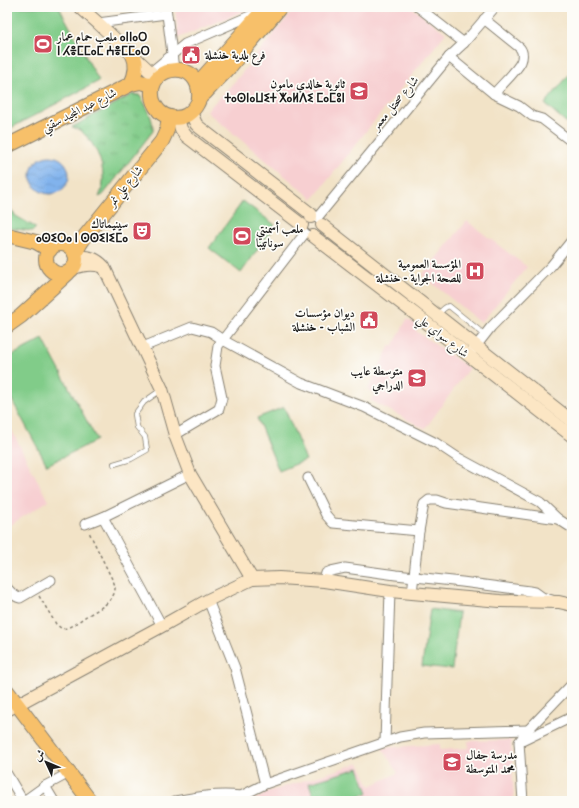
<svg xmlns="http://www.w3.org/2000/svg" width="579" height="808" viewBox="0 0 579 808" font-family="'IM FELL Great Primer',Amiri,'Noto Sans Tifinagh',serif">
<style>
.built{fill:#f7cfd1}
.grass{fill:url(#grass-tufts);stroke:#4e7452}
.pitch{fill:#81cc89;stroke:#4e7452}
.water{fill:url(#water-waves);stroke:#4e6884}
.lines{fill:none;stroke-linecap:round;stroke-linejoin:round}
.service-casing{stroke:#878072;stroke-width:6}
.minor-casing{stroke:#878072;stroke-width:11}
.secondary-casing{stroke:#878072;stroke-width:14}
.primary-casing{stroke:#878072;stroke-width:16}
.path{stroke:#878072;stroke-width:1.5;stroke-dasharray:3 3;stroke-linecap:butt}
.service{stroke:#fff;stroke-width:4.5}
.minor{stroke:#fff;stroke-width:9}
.secondary{stroke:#fce6c4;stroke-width:12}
.primary{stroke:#f7c06b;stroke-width:14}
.labels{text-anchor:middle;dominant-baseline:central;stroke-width:3.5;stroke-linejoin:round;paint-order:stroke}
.poi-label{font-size:12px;font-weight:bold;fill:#1c1c1c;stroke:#fdfcf7;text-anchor:end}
.street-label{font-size:12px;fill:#1c1c1c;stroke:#fdfcf7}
</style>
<defs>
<pattern id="grass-tufts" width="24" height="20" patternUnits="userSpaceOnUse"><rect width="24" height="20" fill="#81cc89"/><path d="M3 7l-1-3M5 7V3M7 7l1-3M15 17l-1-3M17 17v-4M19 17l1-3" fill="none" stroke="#6faf76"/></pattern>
<pattern id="water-waves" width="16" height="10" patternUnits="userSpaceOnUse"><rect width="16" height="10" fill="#81b3ed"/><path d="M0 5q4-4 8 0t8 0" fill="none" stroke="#6f99cb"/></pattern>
</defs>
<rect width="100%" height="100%" fill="#fdfcf7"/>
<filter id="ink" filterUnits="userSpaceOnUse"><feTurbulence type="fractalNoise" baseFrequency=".025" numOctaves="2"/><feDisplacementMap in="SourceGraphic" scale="8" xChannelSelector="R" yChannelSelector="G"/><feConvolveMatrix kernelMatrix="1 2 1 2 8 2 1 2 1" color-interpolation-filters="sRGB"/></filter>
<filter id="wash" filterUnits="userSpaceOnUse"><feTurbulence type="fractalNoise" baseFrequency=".012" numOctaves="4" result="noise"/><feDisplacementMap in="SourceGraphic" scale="16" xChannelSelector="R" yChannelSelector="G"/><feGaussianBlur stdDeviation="0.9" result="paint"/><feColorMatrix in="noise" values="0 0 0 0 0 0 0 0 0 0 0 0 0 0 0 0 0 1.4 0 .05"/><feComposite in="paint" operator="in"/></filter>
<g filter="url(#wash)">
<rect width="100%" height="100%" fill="#f2e3c7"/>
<g class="built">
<path d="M175,7H254L178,38Z"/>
<path d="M296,7H411L446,33L368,129L313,199L207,112L210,107L212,105L237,79L265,44Z"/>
<path d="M467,221L527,267L481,323L422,275Z"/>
<path d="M407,319L419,326L416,331L469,368L425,429L370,400L375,395L369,391L368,389L390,345L393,346Z"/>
<path d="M7,421L48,501L7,527Z"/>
<path d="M511,740L514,801H248L258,798L268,792L359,763L370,786L398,773L382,748L440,744V750L469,748L468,741Z"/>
</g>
<g class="grass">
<path d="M133,94L139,95C146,103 154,121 153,131L103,195L99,197C101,192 103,186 103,181C104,163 95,143 81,131C78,129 75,128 72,127Z"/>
<path d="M7,206L16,216L35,227V229L33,231L7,228Z"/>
</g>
<g class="pitch">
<path d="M7,7H59L99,81L7,130Z"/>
<path d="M572,71V118L567,123L545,104Z"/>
<path d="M243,201L275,225L241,273L209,248Z"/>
<path d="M43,339L97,440L47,465L7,391V358Z"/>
<path d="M284,407L306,460L279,471L257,418Z"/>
<path d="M430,609L459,613L452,669L422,666Z"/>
<path d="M359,768L368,793L343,801H315L309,783Z"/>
</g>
<circle class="water" cx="50" cy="175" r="19"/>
</g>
<g filter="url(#ink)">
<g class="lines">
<g class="service-casing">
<g id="service">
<path d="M438,315C441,311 444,307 449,306L485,335"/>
<path d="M114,464L131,459L147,450L145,437L137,427L135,414L144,402L161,390"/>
</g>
</g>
<g class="minor-casing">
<g id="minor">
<path d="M166,7L174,69"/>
<path d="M418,7L464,43"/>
<path d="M484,19L520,48C523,52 523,57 521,62C516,72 501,85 494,94"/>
<path d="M98,23L166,14"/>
<path d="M449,57L494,94L519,106L532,116L542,119L572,142"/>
<path d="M151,72L185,44L259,12"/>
<path d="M317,218L449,57L464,43L495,7"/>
<path d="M143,347L192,327L211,332L223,340L301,383L364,407L436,443L457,457L540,502L558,519L572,528"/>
<path d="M473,350L491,327L551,266L572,240"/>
<path d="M175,435L219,409L222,398L215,366L218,346L305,233"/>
<path d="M308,478L326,515L333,523L419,531"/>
<path d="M103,517L162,626"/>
<path d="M85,524L103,517L190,474"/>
<path d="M324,581L326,573L331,571L345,568L396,575L462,582L530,591L535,592L542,597L552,600"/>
<path d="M7,588C11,592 14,597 20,598L51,580"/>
<path d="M412,593L419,531L424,504L429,500H437L446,503L558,519"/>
<path d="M208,600L235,668L265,784"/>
<path d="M385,742L390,591"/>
<path d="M520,742L572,717"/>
<path d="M7,774L23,801"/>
<path d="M45,786L54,801"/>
<path d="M24,801L45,786L69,773"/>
<path d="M175,801C197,797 218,793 241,796"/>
<path d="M231,801L265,784L400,737L424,733L528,730"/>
<path d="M523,801L519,742L528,730L572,684"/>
</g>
</g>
<g class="secondary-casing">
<g id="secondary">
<path d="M80,7L98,23L157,78"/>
<path d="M191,112L196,124L199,127L311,214V217"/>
<path d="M178,118L181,129L186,136L302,225"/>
<path d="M322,225C405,290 488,356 572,421"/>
<path d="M313,236L440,333L572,436"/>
<path d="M76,257C88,256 96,258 104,267L162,389L175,435L190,474L252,579"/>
<path d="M73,268C82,265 91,263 101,266"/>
<path d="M7,710L162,626L208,600L252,579L279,578L324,581L390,591L500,601L559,602L572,605"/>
</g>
</g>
<g class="primary-casing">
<g id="primary">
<path d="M198,83L266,7"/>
<path d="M131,84C136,74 138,65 133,55"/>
<path d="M199,98C202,58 149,64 152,95C152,101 155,106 159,111C166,118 178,120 187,115C191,112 195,108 197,104C198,103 199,99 200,98C201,96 204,94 206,92C213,84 220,77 227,70C234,62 240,54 247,46C258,33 269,21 280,7"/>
<path d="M7,146L131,84L141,82L153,85"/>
<path d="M7,235L36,242L50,250"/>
<circle cx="61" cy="259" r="15"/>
<path d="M75,254L80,244L86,235L162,141L167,130L169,117"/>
<path d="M7,326L21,316L68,273"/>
<path d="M7,691L90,801"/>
</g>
</g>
<path class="path" d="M39,596L56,624L62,629C70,628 78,622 85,617C95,611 116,602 115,587C115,585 114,583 113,581L89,532"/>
<use href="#service" class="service"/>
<use href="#minor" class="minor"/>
<use href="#secondary" class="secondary"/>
<use href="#primary" class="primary"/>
</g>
</g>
<defs>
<g id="stadium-square" transform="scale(1)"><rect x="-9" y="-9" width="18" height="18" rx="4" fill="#d1495b" stroke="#fdfcf7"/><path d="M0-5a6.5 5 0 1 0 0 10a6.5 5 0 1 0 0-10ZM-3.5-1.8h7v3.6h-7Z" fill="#fff"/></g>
<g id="civic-square" transform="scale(1)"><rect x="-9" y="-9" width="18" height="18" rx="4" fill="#d1495b" stroke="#fdfcf7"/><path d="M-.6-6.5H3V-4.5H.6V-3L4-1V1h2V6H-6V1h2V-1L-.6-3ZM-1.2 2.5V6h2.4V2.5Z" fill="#fff"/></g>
<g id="school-square" transform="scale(1)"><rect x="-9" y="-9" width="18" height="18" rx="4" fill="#d1495b" stroke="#fdfcf7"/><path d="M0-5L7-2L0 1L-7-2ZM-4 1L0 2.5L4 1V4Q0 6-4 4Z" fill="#fff"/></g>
<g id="theatre-square" transform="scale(1)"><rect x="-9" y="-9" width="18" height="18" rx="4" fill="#d1495b" stroke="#fdfcf7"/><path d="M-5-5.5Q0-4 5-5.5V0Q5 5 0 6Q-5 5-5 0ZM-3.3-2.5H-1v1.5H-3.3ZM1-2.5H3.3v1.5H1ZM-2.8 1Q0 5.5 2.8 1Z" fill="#fff"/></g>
<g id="hospital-square" transform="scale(1)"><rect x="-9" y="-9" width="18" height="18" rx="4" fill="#d1495b" stroke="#fdfcf7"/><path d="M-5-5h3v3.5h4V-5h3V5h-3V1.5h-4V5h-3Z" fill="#fff"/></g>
</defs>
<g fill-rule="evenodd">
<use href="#stadium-square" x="43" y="44"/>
<use href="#civic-square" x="191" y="55"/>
<use href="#school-square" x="359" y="91"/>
<use href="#theatre-square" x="142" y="231"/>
<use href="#stadium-square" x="242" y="236"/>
<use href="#hospital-square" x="475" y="271"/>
<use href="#civic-square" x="369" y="320"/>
<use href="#school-square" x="417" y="378"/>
<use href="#school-square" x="452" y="762"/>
</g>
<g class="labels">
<g class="poi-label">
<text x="57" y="37" text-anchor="start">ملعب حمام عمار ⴰⵏⵏⴰⵔ<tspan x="57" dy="14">ⵏ ⵃⴻⵎⵎⴰⵎ ⵄⴻⵎⵎⴰⵔ</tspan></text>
<text x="205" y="55" text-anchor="start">فرع بلدية خنشلة</text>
<text x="345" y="84">ثانوية خالدي مامون<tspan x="345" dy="14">ⵜⴰⵙⵏⴰⵡⵉⵜ ⵅⴰⵍⴷⵉ ⵎⴰⵎⵓⵏ</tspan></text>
<text x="128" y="224">سينيماتاك<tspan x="128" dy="14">ⴰⵙⵉⵔⴰ ⵏ ⵙⵙⵉⵏⵉⵎⴰ</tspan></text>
<text x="256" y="229" text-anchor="start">ملعب أسمنتي<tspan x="256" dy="14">سوناتيبا</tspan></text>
<text x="461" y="264">المؤسسة العمومية<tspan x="461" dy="14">للصحة الجواية - خنشلة</tspan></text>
<text x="355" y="313">ديوان مؤسسات<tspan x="355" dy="14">الشباب - خنشلة</tspan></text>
<text x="403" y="371">متوسطة عايب<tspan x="403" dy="14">الدراجي</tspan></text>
<text x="466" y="755" text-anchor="start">مدرسة جفال<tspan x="466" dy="14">محمد المتوسطة</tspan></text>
</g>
<g class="street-label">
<text transform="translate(395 103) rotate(-50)">شارع صحتل معمر</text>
<text transform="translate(79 110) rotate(-27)">شارع عبد المجيد سقني</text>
<text transform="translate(125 186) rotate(-51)">شارع علي نمر</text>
<text transform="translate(443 336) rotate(38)">شارع سواي علي</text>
</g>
</g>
<rect width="579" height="808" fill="none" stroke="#fdfcf7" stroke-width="24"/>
<g transform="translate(46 762) rotate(314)" stroke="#fdfcf7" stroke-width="3" paint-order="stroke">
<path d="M0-3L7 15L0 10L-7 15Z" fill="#1c1c1c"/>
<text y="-6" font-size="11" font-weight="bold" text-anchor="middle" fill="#1c1c1c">ش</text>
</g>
</svg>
